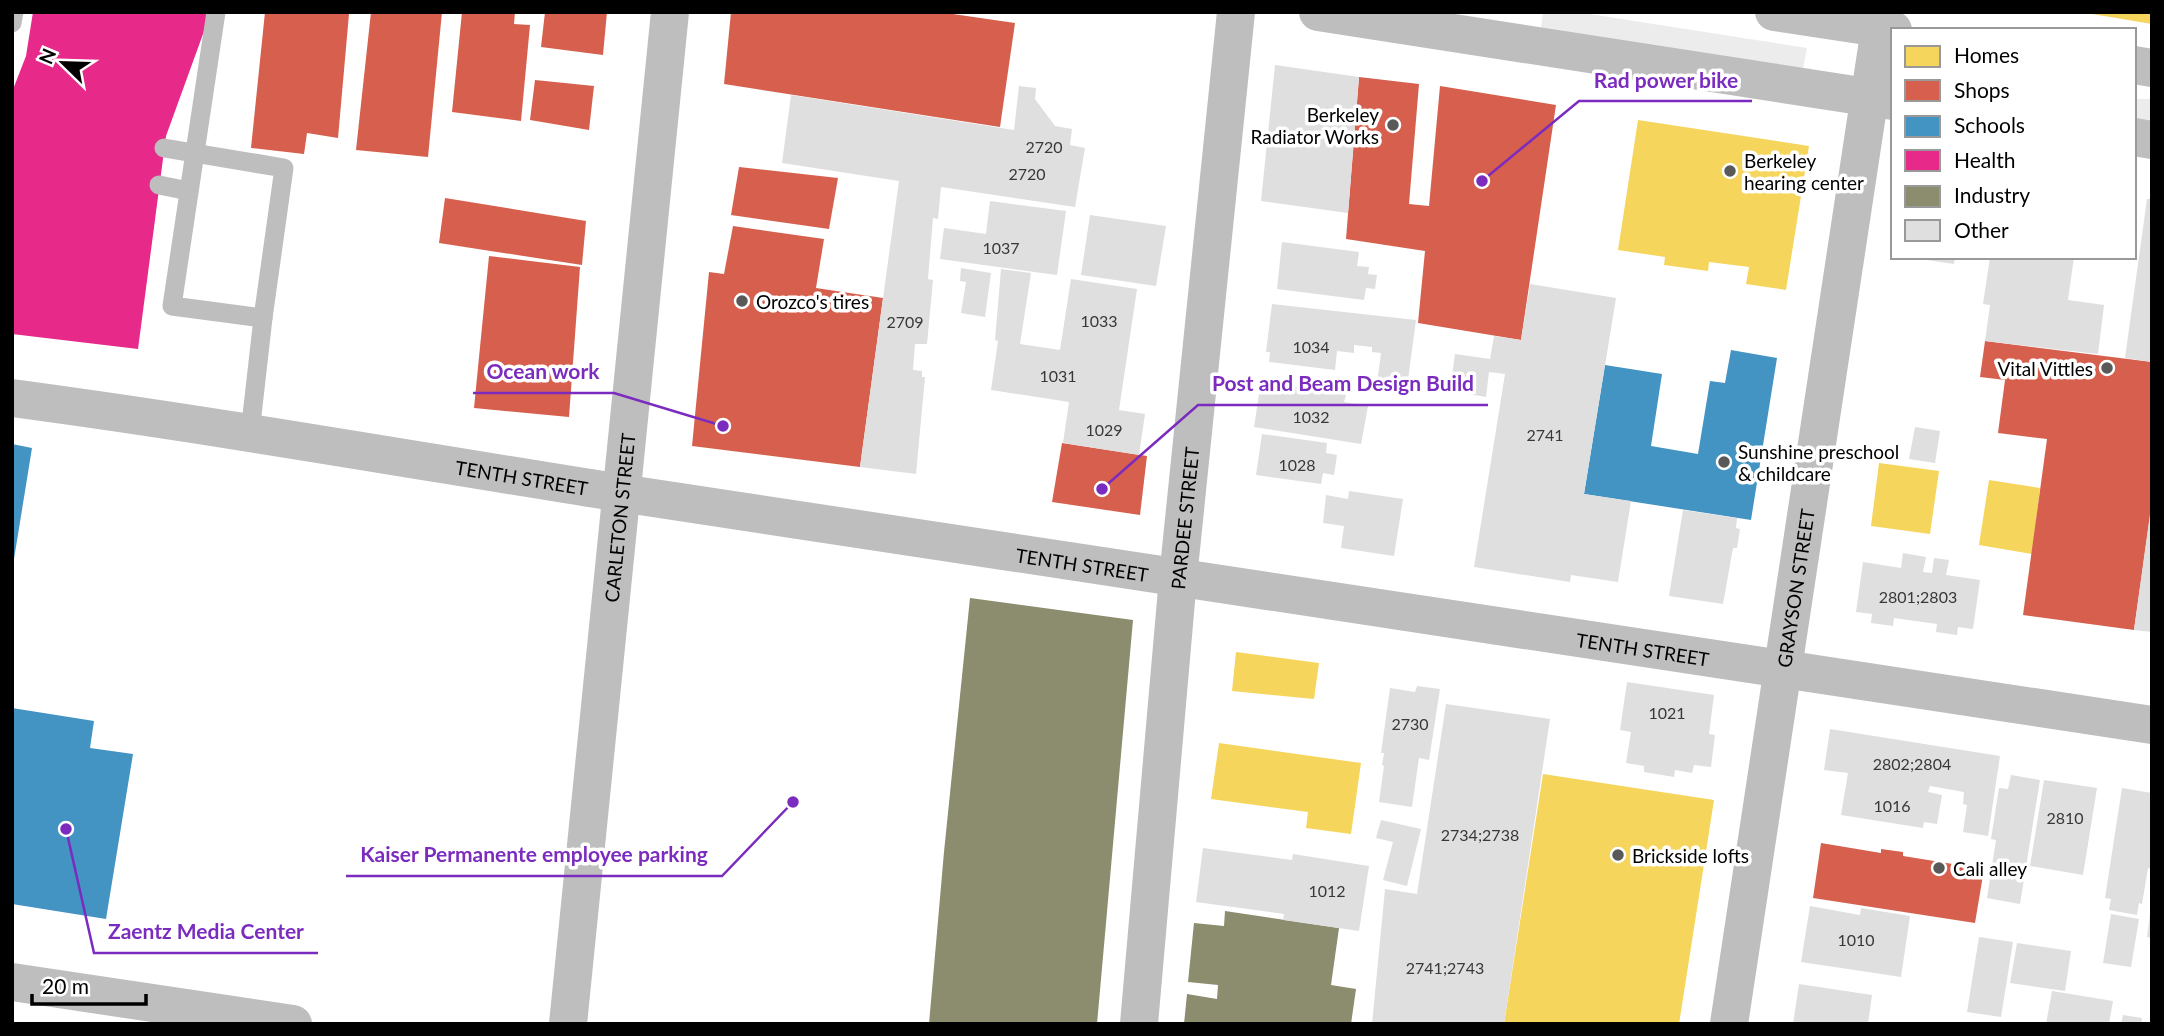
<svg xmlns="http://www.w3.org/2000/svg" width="2164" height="1036" viewBox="0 0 2164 1036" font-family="Lato,sans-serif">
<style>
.green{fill:#ececec}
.homes{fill:#f6d55c}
.shops{fill:#d6604d}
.schools{fill:#4393c3}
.health{fill:#e7298a}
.industry{fill:#8c8c6e}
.building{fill:#dfdfdf}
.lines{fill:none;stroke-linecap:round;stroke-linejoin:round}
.lane{stroke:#bebebe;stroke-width:19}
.street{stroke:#bebebe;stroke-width:38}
.primary{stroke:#bebebe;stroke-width:38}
.poi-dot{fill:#595959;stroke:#fff;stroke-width:2.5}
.labels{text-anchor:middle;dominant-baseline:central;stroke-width:7;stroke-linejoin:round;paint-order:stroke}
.number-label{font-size:16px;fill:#383838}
.poi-label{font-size:19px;fill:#000;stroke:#fff;text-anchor:start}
.street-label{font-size:19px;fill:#000;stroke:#fff}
.leader{fill:none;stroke:#7b2cbf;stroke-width:2.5}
.callout-dot{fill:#7b2cbf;stroke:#fff;stroke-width:2.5}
.callout-label{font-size:21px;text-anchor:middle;font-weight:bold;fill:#7b2cbf;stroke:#fff;stroke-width:7;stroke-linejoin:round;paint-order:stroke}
</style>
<rect width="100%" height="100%" fill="#fff"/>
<g class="green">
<path d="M1543,12H1577L1807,48L1803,69L1541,28Z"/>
<path d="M2134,99H2152V122L2134,119Z"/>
</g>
<g class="homes">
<path d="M2092,12H2152V24L2092,14Z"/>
<path d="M1638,120L1809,146L1786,290L1746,284L1749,267L1709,262L1708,271L1664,265L1665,257L1618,250Z"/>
<path d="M1879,463L1939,471L1930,534L1871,526Z"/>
<path d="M1989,480L2040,488L2032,554L1979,545Z"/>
<path d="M1236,652L1319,663L1314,699L1232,691Z"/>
<path d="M1219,743L1361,763L1351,834L1306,828L1308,812L1211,799Z"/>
<path d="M1543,774L1714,800L1679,1024H1504Z"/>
</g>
<g class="shops">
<path d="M265,12L349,14L338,138L307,133L304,154L251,148Z"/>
<path d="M371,12H442L428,157L356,150Z"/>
<path d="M462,12H515L514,24L530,25L521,121L452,112Z"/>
<path d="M545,12H607L603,55L541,47Z"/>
<path d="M731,12H939L1015,23L1000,127L724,84Z"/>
<path d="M1359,77L1419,84L1409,204L1429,206L1440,86L1556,105L1521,340L1418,323L1425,251L1346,239Z"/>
<path d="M535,80L594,86L589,130L530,120Z"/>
<path d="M739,167L838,178L829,229L731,215Z"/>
<path d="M445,198L586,221L582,265L439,243Z"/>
<path d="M733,226L824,239L816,288L883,298L860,467L692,446L709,272L724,274Z"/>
<path d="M489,256L580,267L569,417L474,408Z"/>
<path d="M1985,341L2152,362V502L2134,630L2023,615L2047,439L1998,433L2005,380L1980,377Z"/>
<path d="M1062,443L1147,456L1140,515L1052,502Z"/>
<path d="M1821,843L1881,853V849L1903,852V856L1984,869L1975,923L1813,898Z"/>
</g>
<g class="schools">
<path d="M1731,350L1777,358L1751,520L1584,494L1605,365L1662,374L1651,446L1698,454L1710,381L1725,383Z"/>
<path d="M12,444L32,448L14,559H12Z"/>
<path d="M12,708L94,721L90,748L133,754L106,919L12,904Z"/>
</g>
<path class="health" d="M33,12H211L166,136L138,349L12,334V92L26,56Z"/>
<g class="industry">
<path d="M970,598L1133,620L1097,1024H929L944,852Z"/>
<path d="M1225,911L1339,928L1331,985L1356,989L1351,1024H1184L1187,994L1217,999L1218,985L1188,982L1194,923L1224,926Z"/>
</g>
<g class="building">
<path d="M1275,65L1359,77L1348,213L1261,201Z"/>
<path d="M1019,86L1036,88L1035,99L1055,126L1072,129L1070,145L1085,148L1075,207L941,187L938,219L933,218L928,279L933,280L927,344H915L913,370L922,371V377H925L916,474L860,467L899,181L782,163L791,95L1014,130Z"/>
<path d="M2147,199H2152V362L2125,358Z"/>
<path d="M990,201L1066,211L1057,275L940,259L944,228L986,234Z"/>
<path d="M1090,215L1166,226L1156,286L1081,275Z"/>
<path d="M1282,242L1359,252L1357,266L1369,267L1368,274L1377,275L1375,289L1366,288L1364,300L1277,289Z"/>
<path d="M1927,257H1955L1954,264L1927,260Z"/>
<path d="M1990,257H2074L2068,300L2104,305L2098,354L1985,341L1990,305L1983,304Z"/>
<path d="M961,268L991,273L985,317L961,313L966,282L960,281Z"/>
<path d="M1001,269L1031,273L1020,344L1060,350L1071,279L1137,289L1119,410L1145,414L1139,455L1063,443L1069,402L991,390L998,341L995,340Z"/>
<path d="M1530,284L1616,298L1584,494L1631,501L1618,582L1571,575L1570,582L1474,567L1505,374L1489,372L1486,397L1450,391L1455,354L1490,359L1494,336L1521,340Z"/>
<path d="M1272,304L1416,320L1407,387L1377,383L1381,353L1372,352V347L1354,345V353L1337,351L1335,370L1269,362L1270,352H1266Z"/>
<path d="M1261,381L1346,395L1344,402L1368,406L1361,444L1254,427Z"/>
<path d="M1915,427L1940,431L1935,463L1909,459Z"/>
<path d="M1262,434L1327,443L1326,453L1337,455L1334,475L1323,473L1321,484L1256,475Z"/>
<path d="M1349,491L1403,499L1394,556L1341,548L1344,526L1323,523L1326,495L1348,499Z"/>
<path d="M1683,510L1737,518L1736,528L1740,529L1737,548H1733L1723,604L1669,596Z"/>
<path d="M2150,514H2152V632L2134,630Z"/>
<path d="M1903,553L1926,557L1923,572L1932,573L1934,558L1949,560L1946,575L1980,580L1973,629L1958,627L1957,635L1936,632L1937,624L1894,618L1893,626L1871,623L1872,614L1856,612L1863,562L1901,568Z"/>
<path d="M1627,682L1714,695L1709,734L1715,735L1711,767L1694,765L1692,773L1675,770L1674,777L1644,772V766L1626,763L1631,732L1620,730Z"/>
<path d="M1417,686L1440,689L1429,760L1419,758L1412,807L1379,802L1384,766L1382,765L1384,753H1381L1390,688L1415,692Z"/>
<path d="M1446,704L1550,719L1504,1024H1372L1385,889L1417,894Z"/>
<path d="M1830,729L2000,756L1988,836L1963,832L1967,805L1963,804L1964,792L1930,786L1928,792L1942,795L1937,824L1924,822L1923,828L1841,815L1848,773L1824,770Z"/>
<path d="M2011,775L2040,780L2020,904L1987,898L1996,840L1991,839L1999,788L2008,789Z"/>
<path d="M2044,780L2097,788L2083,875L2030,866Z"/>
<path d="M2122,788L2152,793V869L2148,868L2142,904L2139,903L2137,915L2109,910L2111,899L2105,898Z"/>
<path d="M1381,820L1421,829L1407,886L1383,880L1393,842L1376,838Z"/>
<path d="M1203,848L1292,860L1293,854L1369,866L1359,931L1283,920L1284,914L1196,902Z"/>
<path d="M1810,906L1860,915L1861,908L1910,916L1901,977L1801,962Z"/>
<path d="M2111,914L2139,919L2131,967L2103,963Z"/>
<path d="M2150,915H2152V938L2147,937Z"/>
<path d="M1979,937L2013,942L2001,1017L1967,1012Z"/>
<path d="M2017,943L2071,951L2065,991L2010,983Z"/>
<path d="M1799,984L1872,995L1868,1024H1793Z"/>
<path d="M2052,991L2113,1001L2109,1024H2046Z"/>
<path d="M2123,1015L2142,1018L2141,1024H2121Z"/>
</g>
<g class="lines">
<g class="lane">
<path d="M216,12L172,306L263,318"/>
<path d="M12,23L14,12"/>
<path d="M164,148L284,168L263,318L250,433"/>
<path d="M159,185L189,191"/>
</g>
<g class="street">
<path id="s1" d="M12,398C214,425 413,460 614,492C1126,572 1639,648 2152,725"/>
<path d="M12,982L293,1024"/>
<path id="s2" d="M568,1024L670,12"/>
<path id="s3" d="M1139,1024L1178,578L1236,12"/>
<path id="s4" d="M1729,1024L1880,28"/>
</g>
<g class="primary">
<path d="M1318,12L1893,101"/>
<path d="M1774,12L1893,30"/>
<path d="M2134,65L2152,68"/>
<path d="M2134,137L2152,140"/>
</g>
</g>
<g class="poi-dot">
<circle cx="1393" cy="125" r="7"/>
<circle cx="1730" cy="171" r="7"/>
<circle cx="742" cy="301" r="7"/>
<circle cx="2107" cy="368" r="7"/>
<circle cx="1724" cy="462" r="7"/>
<circle cx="1618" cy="855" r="7"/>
<circle cx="1939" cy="868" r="7"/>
</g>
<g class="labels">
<g class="number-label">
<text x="1044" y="146">2720</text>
<text x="1027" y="173">2720</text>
<text x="1001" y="247">1037</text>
<text x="1099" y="320">1033</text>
<text x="905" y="321">2709</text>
<text x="1311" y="346">1034</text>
<text x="1058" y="375">1031</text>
<text x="1311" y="416">1032</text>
<text x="1104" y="429">1029</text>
<text x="1545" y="434">2741</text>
<text x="1297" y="464">1028</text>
<text x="1918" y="596">2801;2803</text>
<text x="1667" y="712">1021</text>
<text x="1410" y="723">2730</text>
<text x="1912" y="763">2802;2804</text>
<text x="1892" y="805">1016</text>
<text x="2065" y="817">2810</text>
<text x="1480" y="834">2734;2738</text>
<text x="1327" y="890">1012</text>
<text x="1856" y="939">1010</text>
<text x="1445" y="967">2741;2743</text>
</g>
<g class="poi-label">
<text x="1379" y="114" text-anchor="end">Berkeley<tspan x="1379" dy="22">Radiator Works</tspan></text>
<text x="1744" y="160">Berkeley<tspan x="1744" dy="22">hearing center</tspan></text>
<text x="756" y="301">Orozco's tires</text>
<text x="2093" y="368" text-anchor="end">Vital Vittles</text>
<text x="1738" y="451">Sunshine preschool<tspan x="1738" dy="22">&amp; childcare</tspan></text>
<text x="1632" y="855">Brickside lofts</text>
<text x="1953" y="868">Cali alley</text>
</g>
<g class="street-label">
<text stroke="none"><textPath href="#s1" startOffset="516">TENTH STREET</textPath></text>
<text stroke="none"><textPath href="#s2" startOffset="509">CARLETON STREET</textPath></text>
<text stroke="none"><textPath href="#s3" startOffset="508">PARDEE STREET</textPath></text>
<text stroke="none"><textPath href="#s1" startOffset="1083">TENTH STREET</textPath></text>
<text stroke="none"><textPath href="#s4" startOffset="441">GRAYSON STREET</textPath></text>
<text stroke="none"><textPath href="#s1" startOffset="1650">TENTH STREET</textPath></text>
</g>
</g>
<path class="leader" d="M1482 181L1579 101H1752M723 426L614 393H473M1102 489L1198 405H1488M793 802L722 876H346M66 829L94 953H318"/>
<g class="callout-dot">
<circle cx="1482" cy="181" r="7"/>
<circle cx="723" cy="426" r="7"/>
<circle cx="1102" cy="489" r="7"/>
<circle cx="793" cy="802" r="7"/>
<circle cx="66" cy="829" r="7"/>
</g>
<g class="callout-label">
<text x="1666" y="88">Rad power bike</text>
<text x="543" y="379">Ocean work</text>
<text x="1343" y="391">Post and Beam Design Build</text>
<text x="534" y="862">Kaiser Permanente employee parking</text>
<text x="206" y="939">Zaentz Media Center</text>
</g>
<rect width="2164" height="1036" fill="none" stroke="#000000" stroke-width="28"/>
<rect x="1891" y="28" width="245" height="231" fill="#ffffff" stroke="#999999" stroke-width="2"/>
<rect x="1905" y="46" width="35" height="21" fill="#f6d55c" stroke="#999999" stroke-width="2"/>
<text x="1954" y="63" font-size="21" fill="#000000">Homes</text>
<rect x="1905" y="80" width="35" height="21" fill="#d6604d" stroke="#999999" stroke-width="2"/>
<text x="1954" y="98" font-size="21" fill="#000000">Shops</text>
<rect x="1905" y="116" width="35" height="21" fill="#4393c3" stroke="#999999" stroke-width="2"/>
<text x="1954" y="133" font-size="21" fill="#000000">Schools</text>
<rect x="1905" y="150" width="35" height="21" fill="#e7298a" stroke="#999999" stroke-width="2"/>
<text x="1954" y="168" font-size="21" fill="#000000">Health</text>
<rect x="1905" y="186" width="35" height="21" fill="#8c8c6e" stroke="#999999" stroke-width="2"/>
<text x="1954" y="203" font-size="21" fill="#000000">Industry</text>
<rect x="1905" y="220" width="35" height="21" fill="#dfdfdf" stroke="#999999" stroke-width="2"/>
<text x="1954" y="238" font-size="21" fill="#000000">Other</text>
<g transform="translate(63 63) rotate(293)" stroke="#ffffff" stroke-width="5" paint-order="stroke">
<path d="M0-5L12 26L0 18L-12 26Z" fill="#000000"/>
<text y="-10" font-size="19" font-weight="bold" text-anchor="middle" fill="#000000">N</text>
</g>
<path d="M32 994v10h114v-10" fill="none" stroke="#000000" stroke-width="3.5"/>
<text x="42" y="994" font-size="21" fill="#000000" stroke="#ffffff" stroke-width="5" paint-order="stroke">20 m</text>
</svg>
